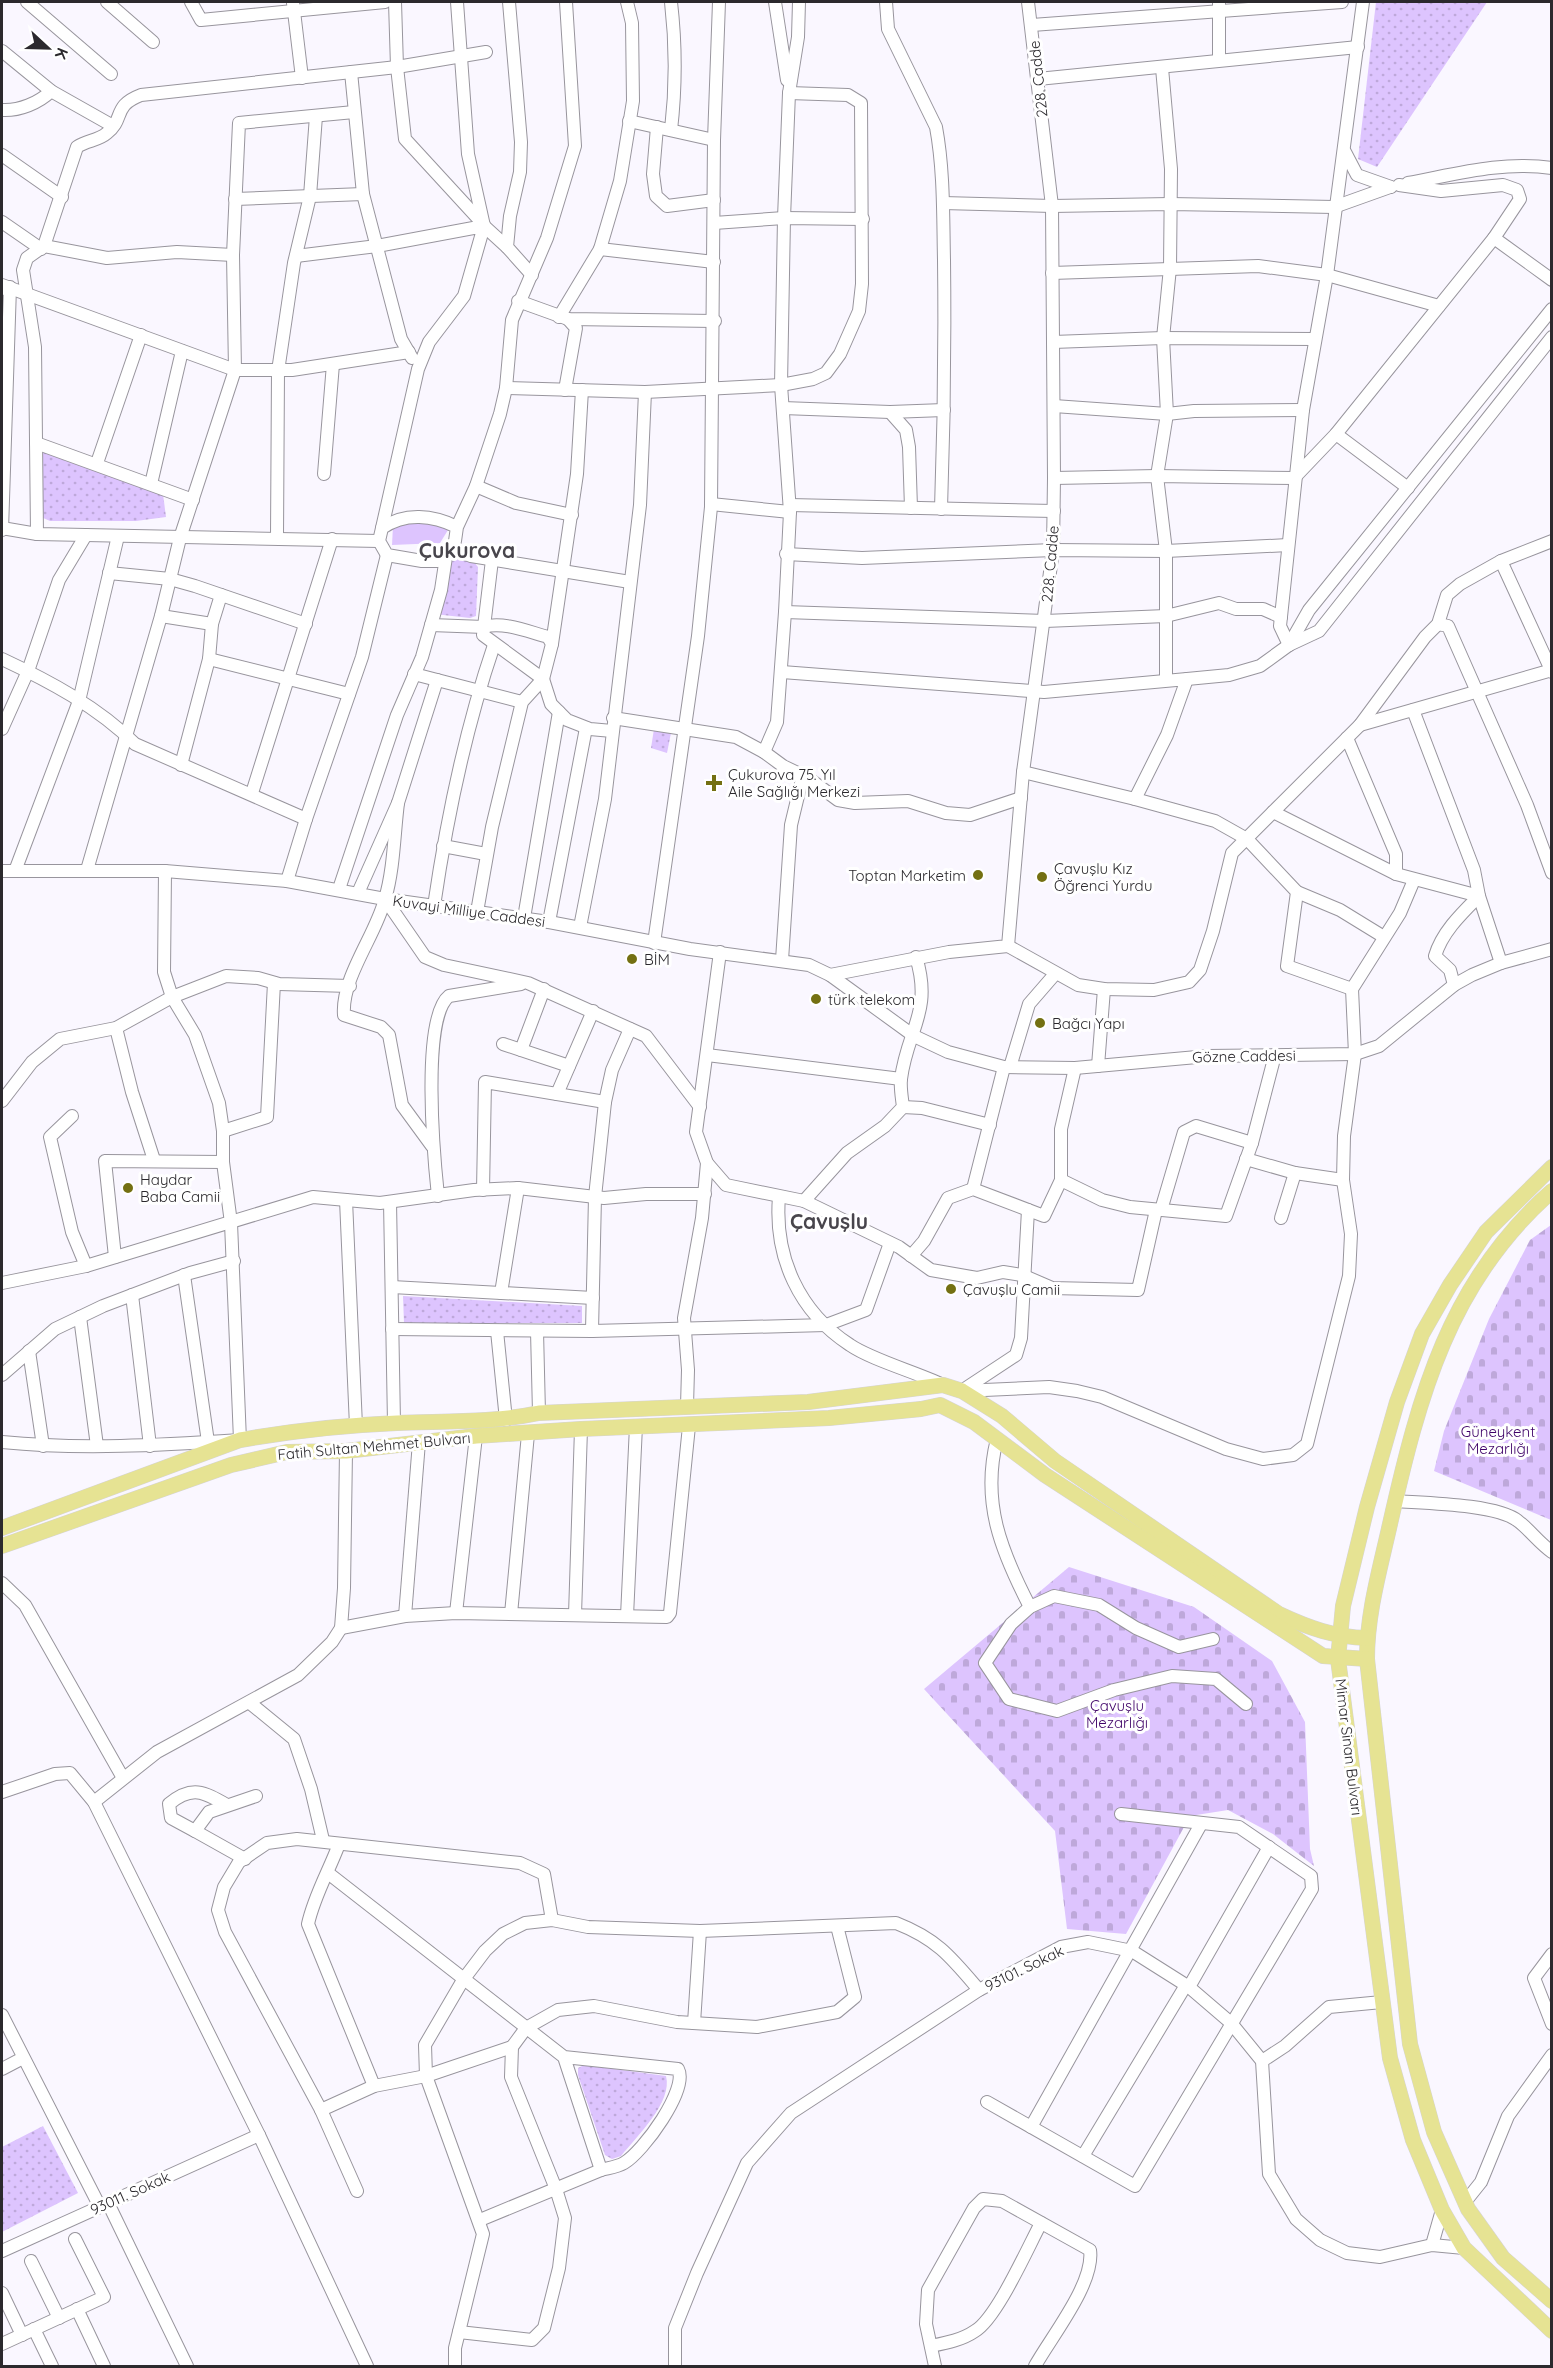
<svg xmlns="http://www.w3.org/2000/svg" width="1553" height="2368" viewBox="0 0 1553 2368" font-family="Quicksand,sans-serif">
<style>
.grass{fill:url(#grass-dots)}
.cemetery{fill:url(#cemetery-stones)}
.pitch{fill:#ddc4fe}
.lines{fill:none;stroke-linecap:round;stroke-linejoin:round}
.minor-casing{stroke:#98959d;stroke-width:14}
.major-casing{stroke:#d5d4d5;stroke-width:16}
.minor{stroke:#fff;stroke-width:12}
.major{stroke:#e6e393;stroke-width:15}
.poi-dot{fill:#747012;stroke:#fff;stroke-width:2}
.labels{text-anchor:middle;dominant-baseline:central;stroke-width:6;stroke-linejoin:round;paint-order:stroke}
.street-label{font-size:15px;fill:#2b292d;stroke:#fff}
.poi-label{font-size:15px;fill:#2b292d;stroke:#fff;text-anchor:start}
.park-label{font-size:15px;fill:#3f0368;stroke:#fff}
.district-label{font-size:21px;font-weight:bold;fill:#48454c;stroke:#fff}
</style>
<defs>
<pattern id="grass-dots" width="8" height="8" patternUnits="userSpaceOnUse" patternTransform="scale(1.5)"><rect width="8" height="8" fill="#ddc4fe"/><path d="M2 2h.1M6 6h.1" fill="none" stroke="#bea8da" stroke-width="1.8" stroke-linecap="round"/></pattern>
<pattern id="cemetery-stones" width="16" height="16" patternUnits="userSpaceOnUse" patternTransform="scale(1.5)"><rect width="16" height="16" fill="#ddc4fe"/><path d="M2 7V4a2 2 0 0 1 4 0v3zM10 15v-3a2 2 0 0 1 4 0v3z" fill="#bea8da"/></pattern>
</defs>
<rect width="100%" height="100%" fill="#faf7ff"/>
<g class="grass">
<path d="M1376,2H1487L1377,167L1358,159Z"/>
<path d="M43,450L163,494L166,517L136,521H50L41,517Z"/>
<path d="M450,556L474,562L478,567L476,616L470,618L434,614Z"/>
<path d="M654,729L671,733L667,753L651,748Z"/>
<path d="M403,1296L582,1306V1323H404Z"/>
<path d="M584,2065L666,2076C673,2102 637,2136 621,2156L612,2159L605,2155L578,2075V2068Z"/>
<path d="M43,2126L78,2193L2,2232V2147Z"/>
</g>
<g class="cemetery">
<path d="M1551,1225V1520L1434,1471L1444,1431L1489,1319L1530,1240Z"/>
<path d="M1069,1567L1194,1607L1272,1661L1305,1722L1310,1849L1314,1866L1273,1834L1228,1810L1190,1816L1126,1934L1067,1929L1055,1831L924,1689Z"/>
</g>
<path class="pitch" d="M427,520L448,530L440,543L392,545L393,526Z"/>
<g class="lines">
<g class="minor-casing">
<g id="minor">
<path d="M27,2L111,74"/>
<path d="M107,2L153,42"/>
<path d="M191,2L201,20L385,2"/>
<path d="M395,2L397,67L405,139L484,225"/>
<path d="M457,2L468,154L484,226L507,247"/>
<path d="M509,2L521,142L520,172L510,216L507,247L532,275"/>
<path d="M775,2L787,80"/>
<path d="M886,2L888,29L936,127C944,170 943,216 944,260C945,343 944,426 941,509"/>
<path d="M1219,2V60"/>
<path d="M293,3L302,78"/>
<path d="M1032,25L1342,2"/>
<path d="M2,51L51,91L113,126"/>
<path d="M1162,68L1171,169L1170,268L1163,338L1167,414L1157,476L1166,551V680"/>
<path d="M351,72L363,194L401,339L412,358"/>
<path d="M1038,79L1358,47"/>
<path d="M2,110C19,111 39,103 51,91"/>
<path d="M629,121L714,140"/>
<path d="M657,127L653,174L656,196L667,206L714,200"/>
<path d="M671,130C676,87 676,45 671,2"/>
<path d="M1345,152L1357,175L1391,187"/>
<path d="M2,155L62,197"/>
<path d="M1408,183C1457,174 1501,161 1552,168"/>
<path d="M1399,185L1441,191L1503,185L1517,190L1520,199L1494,238L1552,280"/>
<path d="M235,199L363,194"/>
<path d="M943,203L1052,206L1170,204L1334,207L1390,187"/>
<path d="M2,222L41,249"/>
<path d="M714,223L784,218L863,219"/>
<path d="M44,246L107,258L177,252L233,255"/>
<path d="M600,249L714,262"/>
<path d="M296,256L377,246L484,226L464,296L429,342L418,369L382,528"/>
<path d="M1052,273L1258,266L1327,275L1439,306"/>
<path d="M2,285L235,370H292L409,352"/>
<path d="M518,301L568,319L715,321"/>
<path d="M559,317L600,249L620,181L633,101L632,23L627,2"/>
<path d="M1053,342L1163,338L1314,339"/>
<path d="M506,388L645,392L781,385L813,379L826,373L840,354L859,311L862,284L861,103L848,95L789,93"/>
<path d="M565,390L576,328L568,319"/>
<path d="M1054,406L1167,414L1194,411L1303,410"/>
<path d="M783,408L890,412L944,410"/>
<path d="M890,412L906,430L909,447L911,508"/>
<path d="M1336,434L1408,488"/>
<path d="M36,443L193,500"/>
<path d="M97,463L141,335"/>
<path d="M324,474L333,364"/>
<path d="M1054,478L1157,476L1294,478L1336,434L1494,238"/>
<path d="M151,484L182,351"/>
<path d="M476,486L516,503L572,515"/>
<path d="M711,504L790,512"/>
<path d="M790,505L1054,511"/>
<path d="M457,527C433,515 405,512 382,528L379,541L387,555L422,561H438L446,557L455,541L457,527L476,486L500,414L506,388L512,320L547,238L575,146L566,2"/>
<path d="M2,528L37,534L379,541"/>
<path d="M2,530L10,287L2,289"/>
<path d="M37,534L35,347L23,270L27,258L44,246L77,147C87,140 98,141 107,133C125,119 112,106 141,95L397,67L486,52"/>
<path d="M277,537L278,371L294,263L310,196L316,116"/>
<path d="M452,549L471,556L630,582"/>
<path d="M786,554L862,558L1053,550L1166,551L1288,545"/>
<path d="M492,560L483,635L543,679L551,704L567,720L590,729L612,731"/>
<path d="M1501,561L1552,672"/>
<path d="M109,573L170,579L195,586L306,624"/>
<path d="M785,612L1045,621L1166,616L1219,603L1236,609H1263L1281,617"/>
<path d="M161,616L212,624"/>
<path d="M1438,624L1448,626L1527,805L1552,873"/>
<path d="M431,625L484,627C503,621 529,632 548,637L552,644L543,679L522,702L492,827L477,912"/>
<path d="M552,644L577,474L582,390"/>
<path d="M1289,645L1280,626L1303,410L1327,275L1363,2"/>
<path d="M1289,645L1309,610L1552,309"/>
<path d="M2,659C49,681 98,707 135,744L306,819"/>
<path d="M209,659L212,624L221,595"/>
<path d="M782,672L1044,692L1187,679L1167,735L1135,799L1023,772"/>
<path d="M414,674L522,702"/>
<path d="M1187,679L1229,675L1260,666L1289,645L1319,631L1552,337"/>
<path d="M1413,710L1474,870L1479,896C1462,913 1442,932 1435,956L1450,970L1454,985"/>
<path d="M613,718L736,737L764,752L783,766L808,778L838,800L855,803L908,801L946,813L970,815L1021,798"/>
<path d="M1360,725L1552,670"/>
<path d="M2,729L28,671L59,580L86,535"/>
<path d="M1347,738L1396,854V874"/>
<path d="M764,752L777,722L785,612L790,512L781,385L784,218L789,93L798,37L799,2"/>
<path d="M181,765L209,659L349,694"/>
<path d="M252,793L332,539"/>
<path d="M1135,799L1215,821L1247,839L1297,892L1287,966L1352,989"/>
<path d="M398,803C394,834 394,869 385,899C376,935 341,978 344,1015L381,1027L389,1035L402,1105L432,1146"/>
<path d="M1273,812L1396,874L1479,896L1501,963"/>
<path d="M443,846L486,854"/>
<path d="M87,870L161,616L180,538L235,370L233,255L239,123L354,112"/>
<path d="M2,871H165L287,881L385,899L549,922L690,949L809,965L830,975L914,1036L948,1052L1004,1067L1075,1068L1208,1056L1355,1054L1379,1046L1454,985L1472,975L1501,963L1552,949"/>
<path d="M15,871L79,701L118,536"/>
<path d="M287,881L306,819L362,657L387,555"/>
<path d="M339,889L397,715L422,657L441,590L446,557"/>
<path d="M1297,892L1340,910L1384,937"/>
<path d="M358,893L398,803L437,680"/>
<path d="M385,899L425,957L444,965L528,983L646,1036L700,1107"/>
<path d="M434,906C447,817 465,730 494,645"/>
<path d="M524,918L559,712"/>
<path d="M549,922L586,728"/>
<path d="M580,927L605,799L640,505L645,392"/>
<path d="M654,943L698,636L711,507L714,140L719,2"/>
<path d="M1008,946L1078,985L1104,989L1154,990L1189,982L1200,970L1213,931L1232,853L1360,725L1425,637L1438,624L1447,595L1460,584L1501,561L1552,541"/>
<path d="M782,960L791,825L803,775"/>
<path d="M830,975L949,952L1008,946L1023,772L1053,550L1054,478L1052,206L1028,2"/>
<path d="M116,1028L132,1092L154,1160"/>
<path d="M503,1044L569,1066"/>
<path d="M521,1050L544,989"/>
<path d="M707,1055L901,1079"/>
<path d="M1098,1066L1104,989"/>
<path d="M1010,1067L1029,1004L1055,974"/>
<path d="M557,1094L593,1011"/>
<path d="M2,1101L32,1062L60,1039L116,1028L172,997L226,976L258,978L279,984L350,986"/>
<path d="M903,1107L922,1108L990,1125"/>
<path d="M72,1116L50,1137L72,1232L86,1266"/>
<path d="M223,1131L267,1117L274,983"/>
<path d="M1246,1159L1295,1173L1343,1180"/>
<path d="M707,1163L726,1185L804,1201L899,1247L931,1270L977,1278L1003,1272L1022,1275L1052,1288L1138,1290L1156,1210"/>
<path d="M1061,1180L1102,1200L1130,1207L1226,1216L1252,1143L1275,1055"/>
<path d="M973,1189L1004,1067"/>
<path d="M483,1190L485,1082L605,1102"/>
<path d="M438,1196C434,1159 421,1018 449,996L521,984"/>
<path d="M779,1197C774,1257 799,1312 850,1345C872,1360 916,1372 943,1385"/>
<path d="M346,1200L356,1426"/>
<path d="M804,1201L847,1153L885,1126L903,1107C902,1098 900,1088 901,1079C907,1030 933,1012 916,957"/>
<path d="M390,1202L394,1423"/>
<path d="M1161,1210L1184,1132L1196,1126L1252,1143"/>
<path d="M1281,1218L1295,1173"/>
<path d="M911,1256L924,1241L948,1198L973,1189L1044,1216L1061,1180V1129L1075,1068"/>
<path d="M115,1257L105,1161L223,1162"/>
<path d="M184,1275L208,1442"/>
<path d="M2,1283L86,1266L313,1197L380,1203L474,1190L518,1188L604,1198L646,1194H705"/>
<path d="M392,1287L593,1298"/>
<path d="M501,1293L518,1188"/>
<path d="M132,1295L150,1446"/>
<path d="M80,1317L97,1446"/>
<path d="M392,1329L592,1331L826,1325L866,1310L890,1243"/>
<path d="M497,1331L506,1420"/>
<path d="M537,1331L539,1413"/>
<path d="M592,1331L595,1197L605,1102L612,1070L630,1029"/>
<path d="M29,1351L43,1446"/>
<path d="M2,1375L55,1329L103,1306L190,1273L234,1261"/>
<path d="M963,1390L1016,1355L1021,1338L1028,1210"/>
<path d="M962,1391L1049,1387L1077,1391L1102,1397L1226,1449L1263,1459L1293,1455L1307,1444L1349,1276L1351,1234L1343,1180L1344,1136L1355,1054L1352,989L1400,913L1414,880"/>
<path d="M687,1406L688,1370L684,1318L702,1218L707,1163L696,1132L720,952"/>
<path d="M997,1439C981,1502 1001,1551 1030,1607"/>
<path d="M2,1442C81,1450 161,1445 240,1440L231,1223L223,1162V1131L219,1103L195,1035L172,997L164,972L165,871"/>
<path d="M1396,1501C1423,1503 1497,1504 1518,1521C1530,1530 1539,1543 1552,1552"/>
<path d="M2,1583L25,1605L123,1778"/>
<path d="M456,1613L476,1436"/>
<path d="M511,1614L528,1434"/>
<path d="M575,1615L581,1429"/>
<path d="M405,1616L419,1442"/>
<path d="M627,1616L636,1426"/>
<path d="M341,1628L405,1616L456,1613L667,1617L670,1613L689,1426"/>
<path d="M1213,1639L1179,1647L1136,1628L1099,1605L1054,1596L1030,1607L1011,1624L985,1663L1009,1699L1057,1711L1114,1690L1172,1676L1216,1679L1246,1704"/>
<path d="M250,1703L294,1739L311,1789L323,1840"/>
<path d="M2,1792L55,1774L70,1773L94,1802L259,2135L367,2366"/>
<path d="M94,1802L157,1752L298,1675L332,1642L341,1628L344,1588L346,1451"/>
<path d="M195,1831L171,1818L169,1804C192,1785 204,1792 227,1805"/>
<path d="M339,1844C329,1871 314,1896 308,1924L374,2086"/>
<path d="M245,1859L195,1831L209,1812L256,1796"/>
<path d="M328,1873L564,2057L678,2069C689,2089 643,2152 624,2163C617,2167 608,2168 601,2170L564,2057"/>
<path d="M1552,1954L1534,1978L1552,2024"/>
<path d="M1189,1987L1269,1847"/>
<path d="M2,2015L100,2207"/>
<path d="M694,2023L700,1931"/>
<path d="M1262,2061L1285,2046L1329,2007L1382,2002"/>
<path d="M2,2069L23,2058"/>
<path d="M987,2102L1135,2186L1312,1889L1311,1876L1239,1827L1121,1814"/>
<path d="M321,2110L374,2086L426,2076L512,2047"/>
<path d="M1031,2127L1201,1824"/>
<path d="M1083,2156L1186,1985"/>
<path d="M357,2191L321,2110L225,1932L218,1910L224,1887L239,1862L267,1843L297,1839L520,1863L544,1874L552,1920"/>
<path d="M1465,2202L1481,2182L1508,2116L1552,2055"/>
<path d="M108,2203L187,2366"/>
<path d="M480,2220L601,2170"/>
<path d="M1432,2245L1442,2210"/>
<path d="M2,2251L259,2135"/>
<path d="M31,2261L59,2318"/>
<path d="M2,2293L22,2335"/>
<path d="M77,2309L104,2366"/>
<path d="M34,2329L52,2366"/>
<path d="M459,2332L532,2340L544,2328L559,2268L565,2218L556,2189L511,2077L512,2047L526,2028L558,2010L594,2006L677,2022L757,2027L837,2012L855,1997L837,1926"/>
<path d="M2,2344L104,2297L75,2239"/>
<path d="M931,2346C946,2343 962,2340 975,2331C997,2318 1028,2247 1041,2223"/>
<path d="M455,2366V2348L483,2234L426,2076L425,2045L463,1980L485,1951L503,1934L525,1923L552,1920L588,1927L700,1931L896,1923C937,1939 951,1957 979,1990"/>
<path d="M675,2366V2328L697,2273L747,2163L791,2113L979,1990L1061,1947L1088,1942L1132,1951L1189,1987L1231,2023L1262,2061L1269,2174L1296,2219L1320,2240L1347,2253L1380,2257L1432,2245L1464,2248"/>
<path d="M935,2366L926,2324L928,2290L974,2208L983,2199L1002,2201L1090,2250C1095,2283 1051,2337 1035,2366"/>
</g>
</g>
<g class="major-casing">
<g id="major">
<path d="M1552,1167L1486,1232L1450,1285L1422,1334L1397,1402L1367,1507L1343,1606L1338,1659L1390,2058L1413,2140L1442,2210L1464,2248L1552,2331"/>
<path d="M1552,1191C1449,1281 1419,1396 1390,1524C1380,1569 1367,1613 1367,1659L1410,2044L1434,2132L1468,2209L1503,2258L1552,2301"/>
<path d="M2,1528L240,1440C292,1431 344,1425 397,1423C445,1421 492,1423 539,1413L808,1402L943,1385L962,1391L1002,1416L1055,1461L1279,1614C1309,1628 1334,1637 1367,1638"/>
<path d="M2,1546L231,1465L287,1452L346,1451L476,1436L581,1429L829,1418L921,1409L940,1405L974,1422L1045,1475L1323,1656L1367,1659"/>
</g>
</g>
<use href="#minor" class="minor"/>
<use href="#major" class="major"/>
</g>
<g class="poi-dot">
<path d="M711 774h6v6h6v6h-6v6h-6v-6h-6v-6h6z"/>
<circle cx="978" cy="875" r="6"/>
<circle cx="1042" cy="877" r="6"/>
<circle cx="632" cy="959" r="6"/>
<circle cx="816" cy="999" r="6"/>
<circle cx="1040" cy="1023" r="6"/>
<circle cx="128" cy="1188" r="6"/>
<circle cx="951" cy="1289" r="6"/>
</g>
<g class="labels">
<g class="street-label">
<text transform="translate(1038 79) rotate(-96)">228. Cadde</text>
<text transform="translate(1050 564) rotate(-85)">228. Cadde</text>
<text transform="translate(469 911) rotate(8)">Kuvayi Milliye Caddesi</text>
<text transform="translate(1244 1056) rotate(-1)">Gözne Caddesi</text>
<text transform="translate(374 1446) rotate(-5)">Fatih Sultan Mehmet Bulvarı</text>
<text transform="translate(1349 1747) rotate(83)">Mimar Sinan Bulvarı</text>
<text transform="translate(1024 1968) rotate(-26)">93101. Sokak</text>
<text transform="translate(130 2193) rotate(-24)">93011. Sokak</text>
</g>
<g class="poi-label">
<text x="728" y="774">Çukurova 75. Yıl<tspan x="728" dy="17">Aile Sağlığı Merkezi</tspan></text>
<text x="1054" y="868">Çavuşlu Kız<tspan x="1054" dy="17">Öğrenci Yurdu</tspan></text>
<text x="966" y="875" text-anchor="end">Toptan Marketim</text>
<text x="644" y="959">BİM</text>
<text x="828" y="999">türk telekom</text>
<text x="1052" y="1023">Bağcı Yapı</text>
<text x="140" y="1179">Haydar<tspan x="140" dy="17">Baba Camii</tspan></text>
<text x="963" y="1289">Çavuşlu Camii</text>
</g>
<g class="park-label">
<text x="1498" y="1431">Güneykent<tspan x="1498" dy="17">Mezarlığı</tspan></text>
<text x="1117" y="1705">Çavuşlu<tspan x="1117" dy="17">Mezarlığı</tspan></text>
</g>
<g class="district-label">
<text x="467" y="550">Çukurova</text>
<text x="829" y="1221">Çavuşlu</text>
</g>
</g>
<rect width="1553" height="2368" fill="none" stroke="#2b292d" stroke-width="6"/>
<g transform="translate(48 48) rotate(112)" stroke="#ffffff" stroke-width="4.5" paint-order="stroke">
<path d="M0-4.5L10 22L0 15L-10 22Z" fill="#2b292d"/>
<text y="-9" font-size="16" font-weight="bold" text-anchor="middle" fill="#2b292d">K</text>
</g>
</svg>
